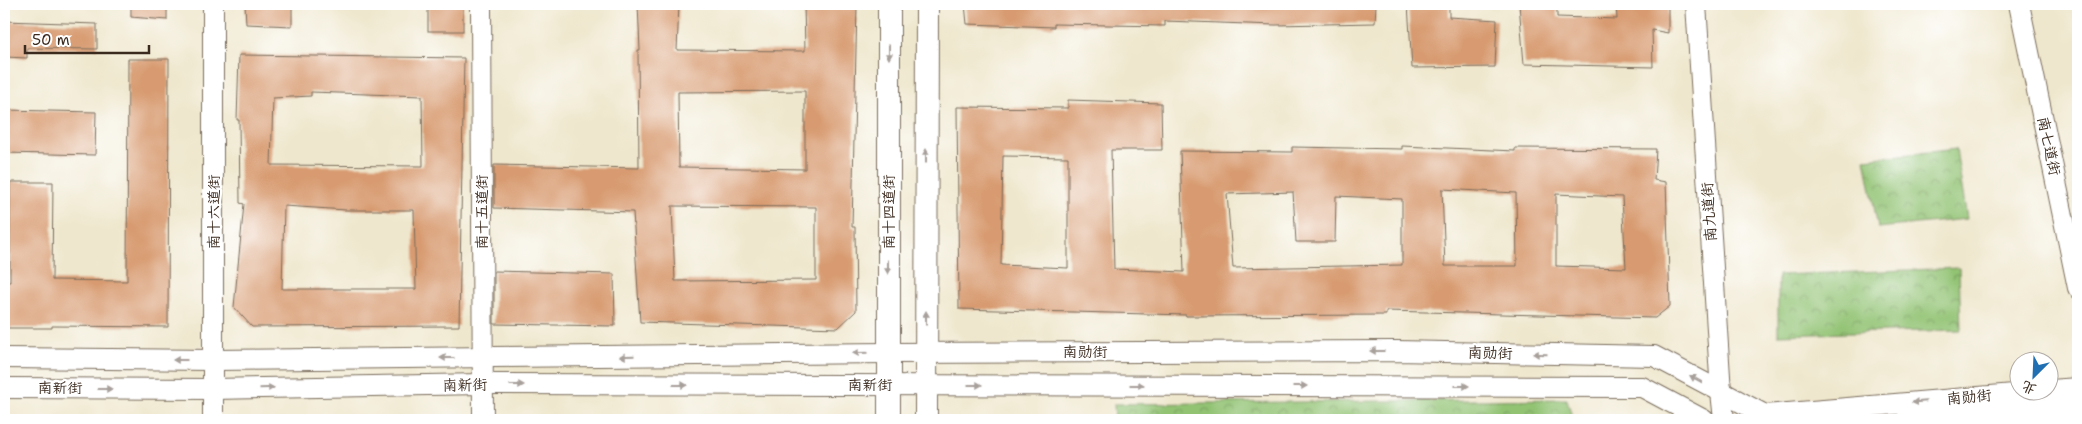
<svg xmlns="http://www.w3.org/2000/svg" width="2082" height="424" viewBox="0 0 2082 424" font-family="'Shantell Sans','LXGW WenKai TC',sans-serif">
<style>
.park{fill:url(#park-crowns);stroke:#667648}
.building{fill:#d89b71;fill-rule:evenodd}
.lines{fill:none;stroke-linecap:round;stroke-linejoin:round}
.secondary-casing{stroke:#7a6c5b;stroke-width:22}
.primary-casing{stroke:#7a6c5b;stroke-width:24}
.secondary{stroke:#fff;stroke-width:20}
.primary{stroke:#fff;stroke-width:22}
.oneway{fill:#a79f9a}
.labels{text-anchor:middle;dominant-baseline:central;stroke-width:4.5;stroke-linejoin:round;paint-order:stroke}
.street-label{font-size:15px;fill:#3b2a1e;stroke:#fff}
</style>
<defs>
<pattern id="park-crowns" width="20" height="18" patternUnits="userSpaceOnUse" patternTransform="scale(1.25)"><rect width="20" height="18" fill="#92c373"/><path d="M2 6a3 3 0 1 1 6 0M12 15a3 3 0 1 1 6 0" fill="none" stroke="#789f5e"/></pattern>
</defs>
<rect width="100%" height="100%" fill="#fff"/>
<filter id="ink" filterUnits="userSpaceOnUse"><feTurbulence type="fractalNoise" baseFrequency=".02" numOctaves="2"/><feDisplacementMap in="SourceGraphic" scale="10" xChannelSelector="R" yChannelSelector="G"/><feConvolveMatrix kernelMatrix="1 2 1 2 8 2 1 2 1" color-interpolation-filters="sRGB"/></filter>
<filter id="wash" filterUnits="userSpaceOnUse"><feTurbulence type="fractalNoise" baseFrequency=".0096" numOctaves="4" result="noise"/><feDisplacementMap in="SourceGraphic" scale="20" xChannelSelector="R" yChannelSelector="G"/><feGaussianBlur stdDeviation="1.12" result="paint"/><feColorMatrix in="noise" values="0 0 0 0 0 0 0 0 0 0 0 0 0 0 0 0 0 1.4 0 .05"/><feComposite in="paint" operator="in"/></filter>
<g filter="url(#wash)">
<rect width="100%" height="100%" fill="#efe7cd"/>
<g class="park">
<path d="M1956,149L1967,219L1878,228L1865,159Z"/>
<path d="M1959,268L1961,330L1778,335V275Z"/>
<path d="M1567,399L1573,420H1115L1114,404Z"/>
</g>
<g id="blocks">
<g class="building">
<path d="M131,4H167V20L131,17Z"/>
<path d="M245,4H292V26L246,24Z"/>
<rect x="428" y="4" width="35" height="27"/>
<path d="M638,4H679L677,50L805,51L804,4H857L852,227H855L856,311L838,328L640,322L633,212L494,208V165L639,168L638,50H640ZM805,91V169L679,167L678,92ZM672,206L816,207V280L675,281Z"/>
<path d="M965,4H1376L1375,23L1275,25L1165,21V26L1054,24V27L967,24Z"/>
<path d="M1408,4H1449V17L1497,20L1495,67L1412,68Z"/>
<path d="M1519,4H1557V17L1617,19L1616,4H1668V33L1652,30L1653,67L1524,64Z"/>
<path d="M4,21L97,24V49L27,48V58L5,57Z"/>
<path d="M239,55L464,58L459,326L252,327L234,307L244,204L240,203L239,120H237ZM311,92L422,96L423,166L271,165L273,98L311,96ZM284,206L346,210H414L416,289H282Z"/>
<path d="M128,59H169L168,327L52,326V328H4V282H10V182H53L52,280L127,281Z"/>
<path d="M1068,100L1161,103L1162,150H1111L1114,269L1184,272L1180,151L1292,152V147L1402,149V146L1515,151V148L1656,149L1654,180L1666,182L1670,306L1655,318L1386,311V315L1186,316V315L959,309L957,107L1068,108ZM1003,156L1068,157V268L1001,265ZM1442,189L1516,193L1517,266H1445ZM1293,192L1296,242H1335L1336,196L1402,199V265L1233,268L1227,194ZM1556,194L1622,197L1626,268L1556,266Z"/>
<path d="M4,110L96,112L95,155L4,153Z"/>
<path d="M494,271L614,274L615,326L494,324Z"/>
</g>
</g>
</g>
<g filter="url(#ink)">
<use href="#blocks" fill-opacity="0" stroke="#7a6c5b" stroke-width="1"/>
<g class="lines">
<g class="secondary-casing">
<g id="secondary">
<path d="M213,4V420"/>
<path d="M481,4L483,420"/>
<path d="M1696,4L1721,392L1724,420"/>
<path d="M2019,4L2078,288"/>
<path d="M4,358L214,360L888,353L1396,351L1654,356L1765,415L2038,392"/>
<path d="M4,388L214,389L483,384L1642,387L1704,420"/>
<path d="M2050,390L2078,388"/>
<path d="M1906,420L2078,406"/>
</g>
</g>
<g class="primary-casing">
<g id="primary">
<path d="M889,420V4"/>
<path d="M926,420L927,4"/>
</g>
</g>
<use href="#secondary" class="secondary"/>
<use href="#primary" class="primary"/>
</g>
<defs><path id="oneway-solid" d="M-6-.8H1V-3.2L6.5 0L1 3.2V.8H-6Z" transform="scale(1.25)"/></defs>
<g class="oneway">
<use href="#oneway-solid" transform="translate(889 52) rotate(90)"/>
<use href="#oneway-solid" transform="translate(926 156) rotate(-90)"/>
<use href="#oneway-solid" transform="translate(888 267) rotate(90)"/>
<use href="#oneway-solid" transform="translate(926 318) rotate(-90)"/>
<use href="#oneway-solid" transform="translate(1377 351) rotate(180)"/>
<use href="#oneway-solid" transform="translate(860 353) rotate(179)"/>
<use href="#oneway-solid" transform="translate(1540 354) rotate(-179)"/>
<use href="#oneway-solid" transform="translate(627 356) rotate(179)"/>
<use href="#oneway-solid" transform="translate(447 358) rotate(180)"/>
<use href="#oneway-solid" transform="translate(180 360) rotate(-180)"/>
<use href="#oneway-solid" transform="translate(1696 379) rotate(-151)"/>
<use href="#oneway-solid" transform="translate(517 385)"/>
<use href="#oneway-solid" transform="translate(680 385)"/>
<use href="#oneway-solid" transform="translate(975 385)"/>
<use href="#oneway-solid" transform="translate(1137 385)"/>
<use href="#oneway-solid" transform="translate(1300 386)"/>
<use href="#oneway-solid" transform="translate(1462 386)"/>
<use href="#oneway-solid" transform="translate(267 388) rotate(-1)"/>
<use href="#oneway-solid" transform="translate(105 389)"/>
<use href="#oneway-solid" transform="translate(1919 402) rotate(175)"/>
</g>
</g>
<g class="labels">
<g class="street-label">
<text transform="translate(2049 146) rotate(78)">南七道街</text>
<text transform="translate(214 212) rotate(-90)">南十六道街</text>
<text transform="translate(482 212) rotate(-90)">南十五道街</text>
<text transform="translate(889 212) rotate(-90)">南十四道街</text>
<text transform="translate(1709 212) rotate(-94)">南九道街</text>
<text x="1085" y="352">南勋街</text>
<text transform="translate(1490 353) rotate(1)">南勋街</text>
<text transform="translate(465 385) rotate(-1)">南新街</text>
<text x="870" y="385">南新街</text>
<text x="60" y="388">南新街</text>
<text transform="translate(1969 397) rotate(-5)">南勋街</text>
</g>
</g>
<rect width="2082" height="424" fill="none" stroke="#fff" stroke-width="20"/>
<g transform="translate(2034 376) rotate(204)"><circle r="24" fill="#ffffff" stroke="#b1aaa5"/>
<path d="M0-4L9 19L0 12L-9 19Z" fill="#1f6fb2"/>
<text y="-8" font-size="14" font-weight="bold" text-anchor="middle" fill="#3b2a1e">北</text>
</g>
<path d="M25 45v8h124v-8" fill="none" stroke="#3b2a1e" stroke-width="2.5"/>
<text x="32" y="45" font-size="15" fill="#3b2a1e" stroke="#ffffff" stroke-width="4" paint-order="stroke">50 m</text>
</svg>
